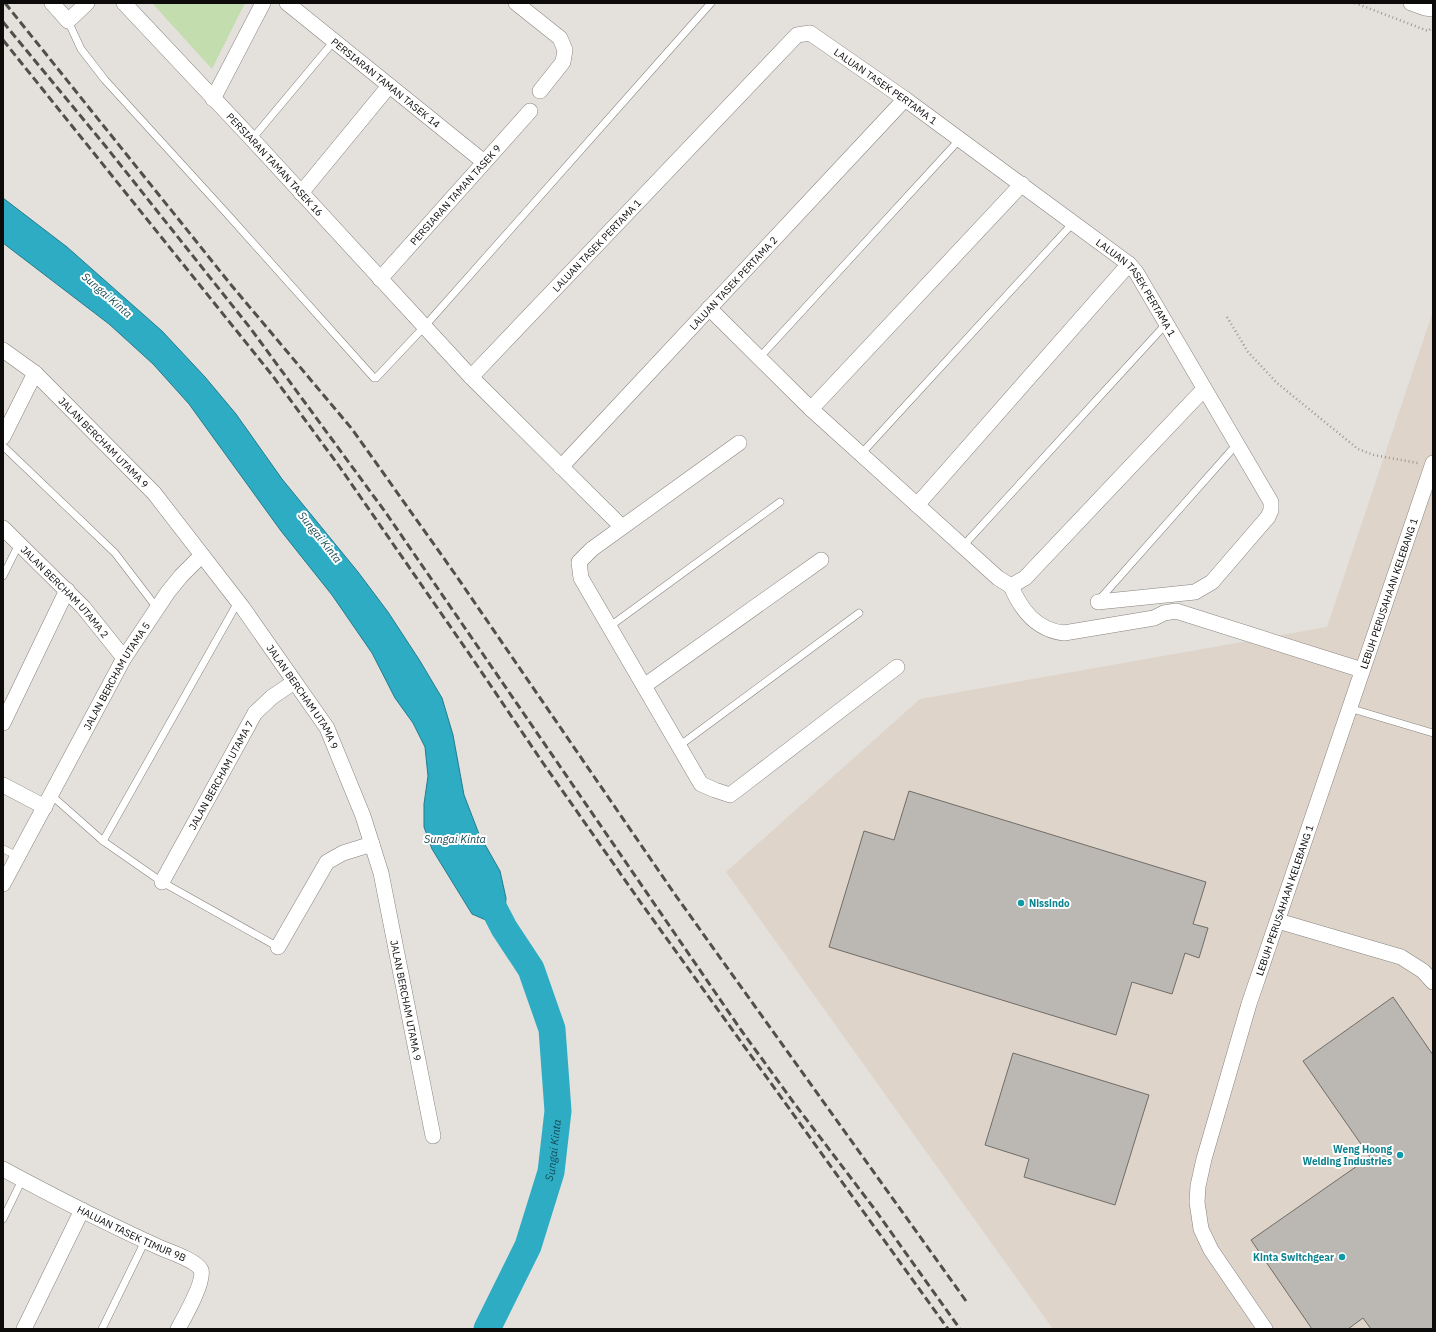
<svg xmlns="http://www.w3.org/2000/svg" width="1436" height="1332" viewBox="0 0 1436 1332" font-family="'IBM Plex Sans',sans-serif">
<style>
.built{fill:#ded4c9}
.green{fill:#c4ddaf}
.water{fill:#2dacc4;stroke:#237c8c}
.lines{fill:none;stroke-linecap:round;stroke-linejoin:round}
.river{stroke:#2dacc4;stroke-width:27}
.building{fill:#bbb7b2;stroke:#706c67}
.lane-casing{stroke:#88837f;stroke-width:8}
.street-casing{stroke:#88837f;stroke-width:16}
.path{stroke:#9a9793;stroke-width:2.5;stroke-dasharray:1 3;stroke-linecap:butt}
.lane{stroke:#fff;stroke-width:7}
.street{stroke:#fff;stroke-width:15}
.rail{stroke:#514f4c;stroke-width:3;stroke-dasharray:8 4;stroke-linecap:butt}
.culture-dot{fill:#0f9aa8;stroke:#fff;stroke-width:1.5}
.labels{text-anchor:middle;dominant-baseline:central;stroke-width:4;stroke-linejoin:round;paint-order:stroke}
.street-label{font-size:10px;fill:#0d0b0a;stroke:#fff}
.culture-label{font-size:10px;font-weight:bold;fill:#0d838f;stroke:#fff;text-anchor:end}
.water-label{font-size:11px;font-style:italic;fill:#174b55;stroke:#fff}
</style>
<rect width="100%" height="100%" fill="#e4e0db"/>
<path class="built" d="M1433,311V1329H1053L726,872L920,699L1327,627Z"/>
<path class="green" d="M152,3H245L212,69Z"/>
<path class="water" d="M3,198L67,247L162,331L205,377L236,414L282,479L358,572L388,612L420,661L442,698L453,735L464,795L479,834L500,871L506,898L504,928L472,914L432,849L424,827V804L428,776L425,747L413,723L395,698L372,653L332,595L281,531L189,404L153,364L109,324L3,243Z"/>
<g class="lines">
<path class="river" id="s1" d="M487,1329L528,1246L551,1172L558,1111L552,1029L531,969L504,928L487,895"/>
</g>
<g class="building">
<path d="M909,791L1206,882L1193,924L1208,928L1199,958L1185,953L1172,994L1132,982L1116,1035L829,947L864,831L894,840Z"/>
<path d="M1393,997L1433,1055V1329H1371L1363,1318L1348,1329H1312L1251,1240L1370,1157L1303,1061Z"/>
<path d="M1013,1053L1149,1095L1115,1205L1024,1177L1029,1159L985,1145Z"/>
</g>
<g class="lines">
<g class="lane-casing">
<g id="lane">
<path d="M68,21L81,49L105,80L229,216L374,378H376L424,327L711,3"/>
<path d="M252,139L334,41"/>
<path d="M759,358L960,139"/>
<path d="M3,446L115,553L157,608"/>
<path d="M861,454L1073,223"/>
<path d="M963,546L1166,324"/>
<path d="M3,576L19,544"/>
<path d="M1099,600L1237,444"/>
<path d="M609,627L780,502"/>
<path d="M1349,708L1433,733"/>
<path d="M679,746L859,613"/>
<path d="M51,795L103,841L162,882L278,947"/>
<path d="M103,841L238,602"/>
<path d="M3,849L18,856"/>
<path d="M3,1219L22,1180"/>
<path d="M102,1329L145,1241"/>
</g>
</g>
<g class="street-casing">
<g id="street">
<path d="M52,3L68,21L87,3"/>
<path id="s2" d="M124,3L252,139L471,377L622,527"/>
<path id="s3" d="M287,3L484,162"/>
<path d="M516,3L560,38L565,50L563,62L540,91"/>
<path d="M1411,3L1425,8L1433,9"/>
<path d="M213,99L263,3"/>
<path d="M301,193L389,86"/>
<path id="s4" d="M380,279L530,111"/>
<path d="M709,308L811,409L998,578L1011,586L1025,578L1204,389"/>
<path id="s5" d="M3,350L35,373L154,493L243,608L327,728L363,816L381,873L433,1136"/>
<path id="s6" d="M471,377L797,35L810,33L905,99L1129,264L1136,272L1271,502V510L1268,517L1212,582L1195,592L1098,602"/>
<path d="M811,409L1022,184"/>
<path d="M3,437L35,373"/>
<path d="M739,443L592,549L579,562L581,578L701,784L715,790L730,795L897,667"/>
<path id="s7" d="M561,467L905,99"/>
<path d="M917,505L1129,264"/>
<path id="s8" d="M3,528L83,607L124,658"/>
<path d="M1011,586C1021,610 1036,630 1064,633L1154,618L1164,613L1176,611L1362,670"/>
<path d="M644,686L821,560"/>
<path d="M3,723L67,590"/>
<path d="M3,785L45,807"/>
<path id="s9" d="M162,882L255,713L272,697L294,682"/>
<path id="s10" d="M3,884L124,658L168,592L181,576L202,555"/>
<path d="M1278,921L1401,957L1423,971L1433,982"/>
<path d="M278,947L327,862L343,853L372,844"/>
<path id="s11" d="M3,1169C55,1197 108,1224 161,1248C171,1252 197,1261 201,1270C205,1281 184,1318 178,1329"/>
<path d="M24,1329L82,1210"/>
<path id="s12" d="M1265,1329L1211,1250L1201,1229L1197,1202L1198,1186L1204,1159L1249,1004L1433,463"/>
</g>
</g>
<g class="path">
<path d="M1355,3L1428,31L1433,27"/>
<path d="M1227,317L1248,352L1277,383L1358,449L1374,455L1418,463"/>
</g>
<use href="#lane" class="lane"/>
<use href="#street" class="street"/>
<g class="rail">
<path d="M5,3L232,286L352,429L455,574L676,896L966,1301"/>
<path d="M3,22L107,148L251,329L386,513L741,1030L794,1103L873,1207L960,1329"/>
<path d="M3,40L272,375L339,466L470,655L543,763L641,903L948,1329"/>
</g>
</g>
<g class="culture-dot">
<circle cx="1021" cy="903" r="4"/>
<circle cx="1400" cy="1155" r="4"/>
<circle cx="1342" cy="1257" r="4"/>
</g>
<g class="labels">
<g class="street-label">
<text stroke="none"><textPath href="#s3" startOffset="127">PERSIARAN TAMAN TASEK 14</textPath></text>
<text stroke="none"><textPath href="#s6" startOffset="578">LALUAN TASEK PERTAMA 1</textPath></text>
<text stroke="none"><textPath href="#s2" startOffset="221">PERSIARAN TAMAN TASEK 16</textPath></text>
<text stroke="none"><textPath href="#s4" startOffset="113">PERSIARAN TAMAN TASEK 9</textPath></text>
<text stroke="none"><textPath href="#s6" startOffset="182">LALUAN TASEK PERTAMA 1</textPath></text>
<text stroke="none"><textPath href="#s7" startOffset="252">LALUAN TASEK PERTAMA 2</textPath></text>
<text stroke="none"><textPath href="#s6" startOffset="902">LALUAN TASEK PERTAMA 1</textPath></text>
<text stroke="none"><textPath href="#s5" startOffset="137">JALAN BERCHAM UTAMA 9</textPath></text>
<text stroke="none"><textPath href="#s8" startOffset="89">JALAN BERCHAM UTAMA 2</textPath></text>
<text stroke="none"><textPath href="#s12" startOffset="785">LEBUH PERUSAHAAN KELEBANG 1</textPath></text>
<text stroke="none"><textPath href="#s10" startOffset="237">JALAN BERCHAM UTAMA 5</textPath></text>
<text stroke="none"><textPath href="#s5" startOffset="461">JALAN BERCHAM UTAMA 9</textPath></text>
<text stroke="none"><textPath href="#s9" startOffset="122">JALAN BERCHAM UTAMA 7</textPath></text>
<text stroke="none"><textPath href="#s12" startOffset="461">LEBUH PERUSAHAAN KELEBANG 1</textPath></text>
<text stroke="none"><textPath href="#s5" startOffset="785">JALAN BERCHAM UTAMA 9</textPath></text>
<text stroke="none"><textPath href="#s11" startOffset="144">HALUAN TASEK TIMUR 9B</textPath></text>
</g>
<g class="culture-label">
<text x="1029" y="903" text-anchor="start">Nissindo</text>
<text x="1392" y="1149">Weng Hoong<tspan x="1392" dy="12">Welding Industries</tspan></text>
<text x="1334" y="1257">Kinta Switchgear</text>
</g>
<g class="water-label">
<text transform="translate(107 295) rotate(41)">Sungai Kinta</text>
<text transform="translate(320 537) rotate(51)">Sungai Kinta</text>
<text x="455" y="839">Sungai Kinta</text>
<text stroke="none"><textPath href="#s1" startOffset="192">Sungai Kinta</textPath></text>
</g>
</g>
<rect width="1436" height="1332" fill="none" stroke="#0d0b0a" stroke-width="8"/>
</svg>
